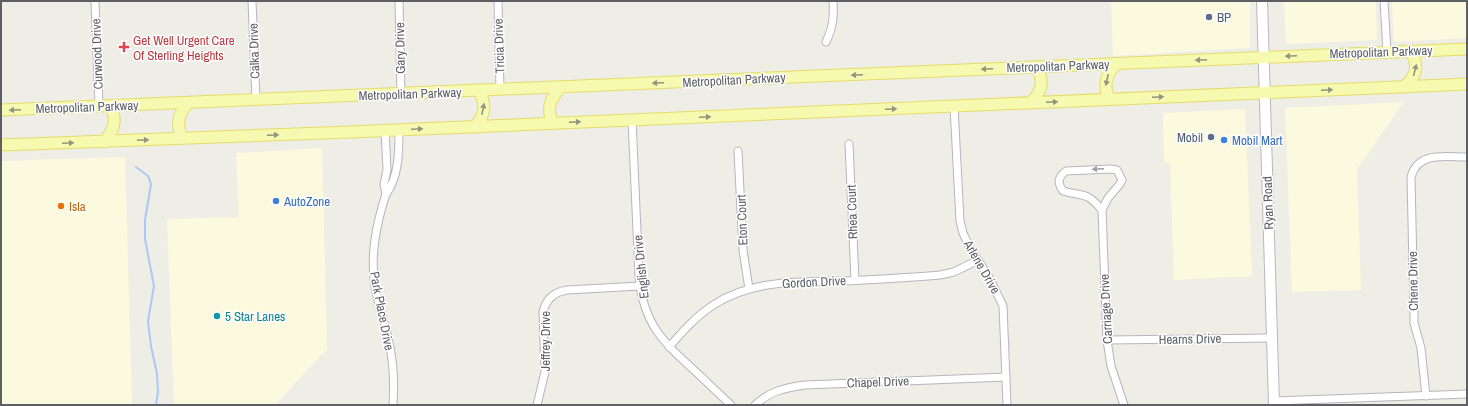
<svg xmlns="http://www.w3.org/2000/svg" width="1468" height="406" viewBox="0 0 1468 406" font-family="'Archivo Narrow',sans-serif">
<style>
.commercial{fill:#fbfade}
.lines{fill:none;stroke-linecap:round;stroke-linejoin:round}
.stream{stroke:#acc7f8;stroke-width:2}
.street-casing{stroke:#b6b6bb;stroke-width:9}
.secondary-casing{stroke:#b7b8be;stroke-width:12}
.primary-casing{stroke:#e6dc67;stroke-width:13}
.street{stroke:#fff;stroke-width:7}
.secondary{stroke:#fff;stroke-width:10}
.primary{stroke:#f6f9b0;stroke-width:11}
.oneway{fill:#93957f}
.oneway2{fill:#9e9fa3}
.service-dot{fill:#5c6f8a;stroke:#fff;stroke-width:1.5}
.health-dot{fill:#e0444e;stroke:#fff;stroke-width:1.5}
.shop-dot{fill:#3f7fe0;stroke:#fff;stroke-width:1.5}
.food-dot{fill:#e8710a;stroke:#fff;stroke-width:1.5}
.culture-dot{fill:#0f9aa8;stroke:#fff;stroke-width:1.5}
.labels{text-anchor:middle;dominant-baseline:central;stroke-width:3;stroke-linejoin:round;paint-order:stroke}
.service-label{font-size:13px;fill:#4e5e75;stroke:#fff;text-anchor:start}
.health-label{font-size:13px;fill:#be3a42;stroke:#fff;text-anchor:start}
.street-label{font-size:13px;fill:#5d5f65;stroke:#fff}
.shop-label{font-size:13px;fill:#366cbe;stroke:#fff;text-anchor:start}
.food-label{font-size:13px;fill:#c56008;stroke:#fff;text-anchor:start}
.culture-label{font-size:13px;fill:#0d838f;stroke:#fff;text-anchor:start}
</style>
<rect width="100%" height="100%" fill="#eeeee6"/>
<g class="commercial">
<path d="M1111,1H1250V48L1113,56Z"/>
<path d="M1284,1H1376L1377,40L1286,44Z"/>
<path d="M1392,1H1467V38L1394,42Z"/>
<path d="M1404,102L1357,169L1361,290L1292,292L1285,108Z"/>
<path d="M1245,109L1252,276L1174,280L1170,163H1164L1163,113Z"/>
<path d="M322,148L327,349L275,405H174L167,219L239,217L236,153Z"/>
<path d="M125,157L132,405H1V161Z"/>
</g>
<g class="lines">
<path class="stream" d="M136,167L148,176L151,184L145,220V239L154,286L148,321L151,346L157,374L158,392L156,405"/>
<g class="street-casing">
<g id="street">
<path d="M95,1L99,106"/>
<path d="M252,1L256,100"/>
<path d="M399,1L401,94"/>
<path d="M498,1L500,90"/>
<path d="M1384,1L1387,52"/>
<path d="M826,42C833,27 834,17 833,1"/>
<path d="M954,106L960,221L963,233L969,246L990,279L1003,306L1007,405"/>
<path d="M632,120L639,276C643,323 662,341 695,371C707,382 719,394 731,405"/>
<path d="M385,130L387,170L384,184L386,194C399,177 399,151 399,130"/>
<path d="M849,144L855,280"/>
<path d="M738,151L743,250L749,289"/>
<path d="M386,194C376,225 370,255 375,287C379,310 388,331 391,353C394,370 394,388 393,405"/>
<path d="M1102,210C1086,191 1084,197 1063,191C1057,183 1058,177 1066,171L1111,169L1117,170L1122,180L1120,184L1108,198L1102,210L1107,340L1111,366L1124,405"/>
<path d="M1107,340L1272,338"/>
<path d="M669,347C683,331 697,315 715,304C754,279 802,282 846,281C877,279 909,278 940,275L954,272L978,260"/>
<path d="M1426,396L1421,348L1414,323V312L1411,177C1418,151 1445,157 1467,157"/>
<path d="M1274,401L1467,394"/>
<path d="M537,405L545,372L543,312C546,299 554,292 567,290L640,286"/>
<path d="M755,405C770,391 784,388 805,385L1006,377"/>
</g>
</g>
<g class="secondary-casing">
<path id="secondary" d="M1262,1L1274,405"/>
</g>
<g class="primary-casing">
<g id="primary">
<path d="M1404,87C1417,75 1419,67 1411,51"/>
<path d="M1109,99C1103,85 1106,75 1116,64"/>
<path d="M1030,103C1043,91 1044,82 1037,67"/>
<path d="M1,110L1467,49"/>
<path d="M553,123C546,109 550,99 560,88"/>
<path d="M475,127C485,114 487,106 479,91"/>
<path d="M182,138C176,124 178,114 188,103"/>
<path d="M104,142C114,130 118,120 110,106"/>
<path d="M1,145L350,132L1467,84"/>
</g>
</g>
<use href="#street" class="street"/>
<use href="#secondary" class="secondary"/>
<use href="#primary" class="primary"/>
</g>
<defs><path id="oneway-solid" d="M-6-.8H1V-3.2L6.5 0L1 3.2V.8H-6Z"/></defs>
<g class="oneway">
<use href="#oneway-solid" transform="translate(1291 56) rotate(178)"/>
<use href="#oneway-solid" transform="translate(1201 60) rotate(177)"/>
<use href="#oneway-solid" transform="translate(987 69) rotate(177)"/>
<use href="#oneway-solid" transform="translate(1415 70) rotate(-76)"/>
<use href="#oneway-solid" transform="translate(857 75) rotate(177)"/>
<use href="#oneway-solid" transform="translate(1107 80) rotate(102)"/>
<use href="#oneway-solid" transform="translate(658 83) rotate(177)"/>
<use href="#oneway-solid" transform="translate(1327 90) rotate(-2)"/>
<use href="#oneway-solid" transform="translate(1158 97) rotate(-2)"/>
<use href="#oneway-solid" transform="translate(1052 102) rotate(-3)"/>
<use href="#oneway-solid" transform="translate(483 109) rotate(-79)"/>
<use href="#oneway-solid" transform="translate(891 109) rotate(-2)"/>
<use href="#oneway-solid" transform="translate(15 110) rotate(178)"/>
<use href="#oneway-solid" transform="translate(705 117) rotate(-2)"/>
<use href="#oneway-solid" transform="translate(575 122) rotate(-2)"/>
<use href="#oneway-solid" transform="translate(417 129) rotate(-2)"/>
<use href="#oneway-solid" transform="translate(273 135) rotate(-2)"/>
<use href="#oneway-solid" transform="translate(143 140) rotate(-3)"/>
<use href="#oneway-solid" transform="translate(68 143) rotate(-2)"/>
</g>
<use class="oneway2" href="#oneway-solid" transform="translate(1098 169) rotate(178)"/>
<g class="service-dot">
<circle cx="1209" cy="17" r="4"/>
<circle cx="1211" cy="137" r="4"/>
</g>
<path class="health-dot" d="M122 41h4v4h4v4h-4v4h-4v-4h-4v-4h4z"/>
<g class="shop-dot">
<circle cx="1224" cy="140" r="4"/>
<circle cx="276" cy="201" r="4"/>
</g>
<circle class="food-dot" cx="61" cy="206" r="4"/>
<circle class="culture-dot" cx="217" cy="316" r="4"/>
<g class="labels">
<g class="service-label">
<text x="1217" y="17">BP</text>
<text x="1203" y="137" text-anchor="end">Mobil</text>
</g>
<g class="health-label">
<text x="133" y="40">Get Well Urgent Care<tspan x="133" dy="15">Of Sterling Heights</tspan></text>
</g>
<g class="street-label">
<text transform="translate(499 46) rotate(-92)">Tricia Drive</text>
<text transform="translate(400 48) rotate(-91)">Gary Drive</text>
<text transform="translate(254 51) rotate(-92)">Calka Drive</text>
<text transform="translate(1381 52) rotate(-2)">Metropolitan Parkway</text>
<text transform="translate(97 54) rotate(-92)">Curwood Drive</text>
<text transform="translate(1058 66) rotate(-2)">Metropolitan Parkway</text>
<text transform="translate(734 80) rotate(-3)">Metropolitan Parkway</text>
<text transform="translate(410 94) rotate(-2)">Metropolitan Parkway</text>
<text transform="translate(87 107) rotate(-2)">Metropolitan Parkway</text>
<text transform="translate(1268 203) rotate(-92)">Ryan Road</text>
<text transform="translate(852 212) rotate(-92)">Rhea Court</text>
<text transform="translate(742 220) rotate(-92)">Eton Court</text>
<text transform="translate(641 267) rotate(-96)">English Drive</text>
<text transform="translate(982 267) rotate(60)">Arlene Drive</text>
<text transform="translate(1413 281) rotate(-91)">Chene Drive</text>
<text transform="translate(814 282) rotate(-3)">Gordon Drive</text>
<text transform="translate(1106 309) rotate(-93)">Carriage Drive</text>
<text transform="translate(382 311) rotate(79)">Park Place Drive</text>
<text transform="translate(1190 339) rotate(-1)">Hearns Drive</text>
<text transform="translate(545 341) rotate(-90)">Jeffrey Drive</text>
<text transform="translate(878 382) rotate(-2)">Chapel Drive</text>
</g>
<g class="shop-label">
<text x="1232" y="140">Mobil Mart</text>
<text x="284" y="201">AutoZone</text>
</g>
<g class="food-label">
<text x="69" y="206">Isla</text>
</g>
<g class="culture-label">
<text x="225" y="316">5 Star Lanes</text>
</g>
</g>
<rect width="1468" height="406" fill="none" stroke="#5d5f65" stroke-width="4"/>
</svg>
